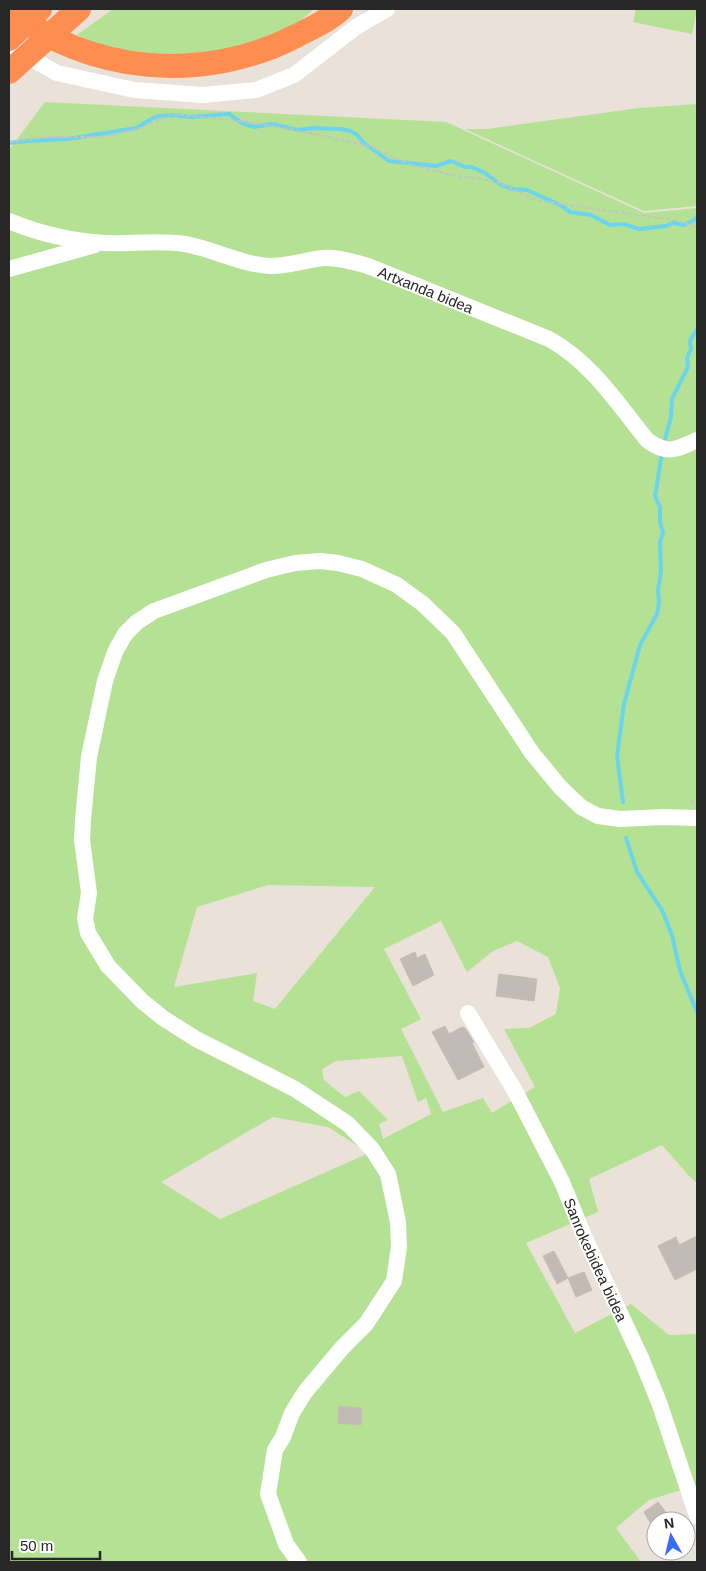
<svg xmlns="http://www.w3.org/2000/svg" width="706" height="1571" viewBox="0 0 706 1571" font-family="Arial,sans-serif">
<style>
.green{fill:#b5e194;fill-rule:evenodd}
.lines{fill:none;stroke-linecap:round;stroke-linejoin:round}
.stream{stroke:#6ad5ed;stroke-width:4}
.building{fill:#c2bbb5;stroke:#c5bdb2}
.path{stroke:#c3c3c3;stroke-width:2;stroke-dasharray:4 2.5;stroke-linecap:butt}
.minor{stroke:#fff;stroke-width:16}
.highway{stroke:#fd8d50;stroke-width:24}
.labels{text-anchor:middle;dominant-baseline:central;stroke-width:4;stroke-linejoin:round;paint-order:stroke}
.street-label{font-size:15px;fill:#272727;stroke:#fff}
</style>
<rect width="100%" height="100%" fill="#eae1d8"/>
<g class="green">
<path d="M113,9H314L300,21L246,48L177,58L101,46L77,35Z"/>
<path d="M636,9H697L692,34L633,22Z"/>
<path d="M45,102L446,122L644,213L697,208V1183L691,1178L662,1145L589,1179L598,1212L526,1243L575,1333L631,1304L669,1335L697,1334V1485L649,1500L616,1528L641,1562H9V150ZM268,885L375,887L275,1009L253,1001L257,973L174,987L197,907ZM441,921L467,972L493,951L517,941L548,957L560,988L556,1014L529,1028L504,1029L535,1087L492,1113L483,1098L443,1112L401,1029L421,1019L384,949ZM402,1056L418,1102L426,1098L431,1114L383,1139L379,1124L388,1120L359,1091L345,1097L324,1080L322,1069L336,1061ZM273,1117L328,1127L369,1153L220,1219L161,1182Z"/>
<path d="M697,104V206L644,211L465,129H487L639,108Z"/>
</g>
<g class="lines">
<g class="stream">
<path d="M9,143L27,141L68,139L136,128L153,118L160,116L173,115L192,117L229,114L242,123L254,127L272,124L298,130L312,128L341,129L350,131L356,134L364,143L389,161L436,166L451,161L465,167H472L485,173L501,185L513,189L527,190L560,205L570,212L591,215L610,225L624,224L639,229L666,226L673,223L684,225L694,220L697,217"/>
<path d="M664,443L671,417L672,399L688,367L687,358L691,349L690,341L692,337L697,330"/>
<path d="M623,802L617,756L624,704L640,645L657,614L659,603L658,590L661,572L660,542L663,533L660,522V507L655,496L662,453"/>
<path d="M626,838L637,872L662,910L672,935L680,971L697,1012"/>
</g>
</g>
<g class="building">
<path d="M415,952L417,958L425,954L434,975L413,986L400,959Z"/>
<path d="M499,974L537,979L534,1001L496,996Z"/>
<path d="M445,1026L449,1034L462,1027L465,1028L474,1042L472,1043L484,1067L458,1080L432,1032Z"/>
<path d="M697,1236V1269L675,1280L658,1246L676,1237L679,1245Z"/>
<path d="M554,1251L568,1278L557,1284L543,1256Z"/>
<path d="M584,1272L592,1290L576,1297L568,1278Z"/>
<path d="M339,1406L362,1408L361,1425L338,1423Z"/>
<path d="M658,1502L673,1521H655L651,1524L644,1512Z"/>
</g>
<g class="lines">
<g class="path">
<path d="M9,142L48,137H103L140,128L172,114L249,122L296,130L369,146L408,164L451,175L495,181L539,201L674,220L697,227"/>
<path d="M690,803L697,799"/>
</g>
<g class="minor">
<path d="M9,46L57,73L134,90L203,95L256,90L294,75L356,27L387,9"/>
<path id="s1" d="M9,221C40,234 71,241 105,243C131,244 159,240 185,244C213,249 243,265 270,266C288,266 306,260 323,258C338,257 354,262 368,266L549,339C591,362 618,404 647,440C667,455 676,450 697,440"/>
<path d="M9,269L95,245"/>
<path id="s2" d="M468,1013L515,1091L562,1182L584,1236L641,1358L660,1405L697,1516"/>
<path d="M299,1562L286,1544L268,1494L275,1450L283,1437L292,1413L305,1392L342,1348L366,1324L394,1281L399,1247L398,1222L388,1174L372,1149L348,1124L295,1089L196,1039L163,1018L142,1001L108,966L88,933L85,918L89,893L82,840L83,820L89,757L105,681L115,652L125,634L137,622L154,611L266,570L295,563L320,561L338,563L362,569L397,585L423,604L453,633L532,753L560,787L581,807L598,816L620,819L663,817L697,818"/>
</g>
<g class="highway">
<path d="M9,9C88,75 206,83 296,36C312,28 328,21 341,9"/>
<path d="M9,39L40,9"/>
<path d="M9,72L79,9"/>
</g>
</g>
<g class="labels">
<g class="street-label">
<text stroke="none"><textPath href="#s1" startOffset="429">Artxanda bidea</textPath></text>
<text stroke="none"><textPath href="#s2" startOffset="278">Sanrokebidea bidea</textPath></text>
</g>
</g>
<rect width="706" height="1571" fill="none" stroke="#272727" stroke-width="20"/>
<g transform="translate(671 1536) rotate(352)"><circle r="24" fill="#ffffff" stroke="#a9a9a9"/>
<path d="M0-4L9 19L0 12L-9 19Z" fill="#376bf8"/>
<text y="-8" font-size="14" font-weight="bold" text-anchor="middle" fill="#272727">N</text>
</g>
<path d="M12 1551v8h88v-8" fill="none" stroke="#272727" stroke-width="2.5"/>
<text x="20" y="1551" font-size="15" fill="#272727" stroke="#ffffff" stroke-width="4" paint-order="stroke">50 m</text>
</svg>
